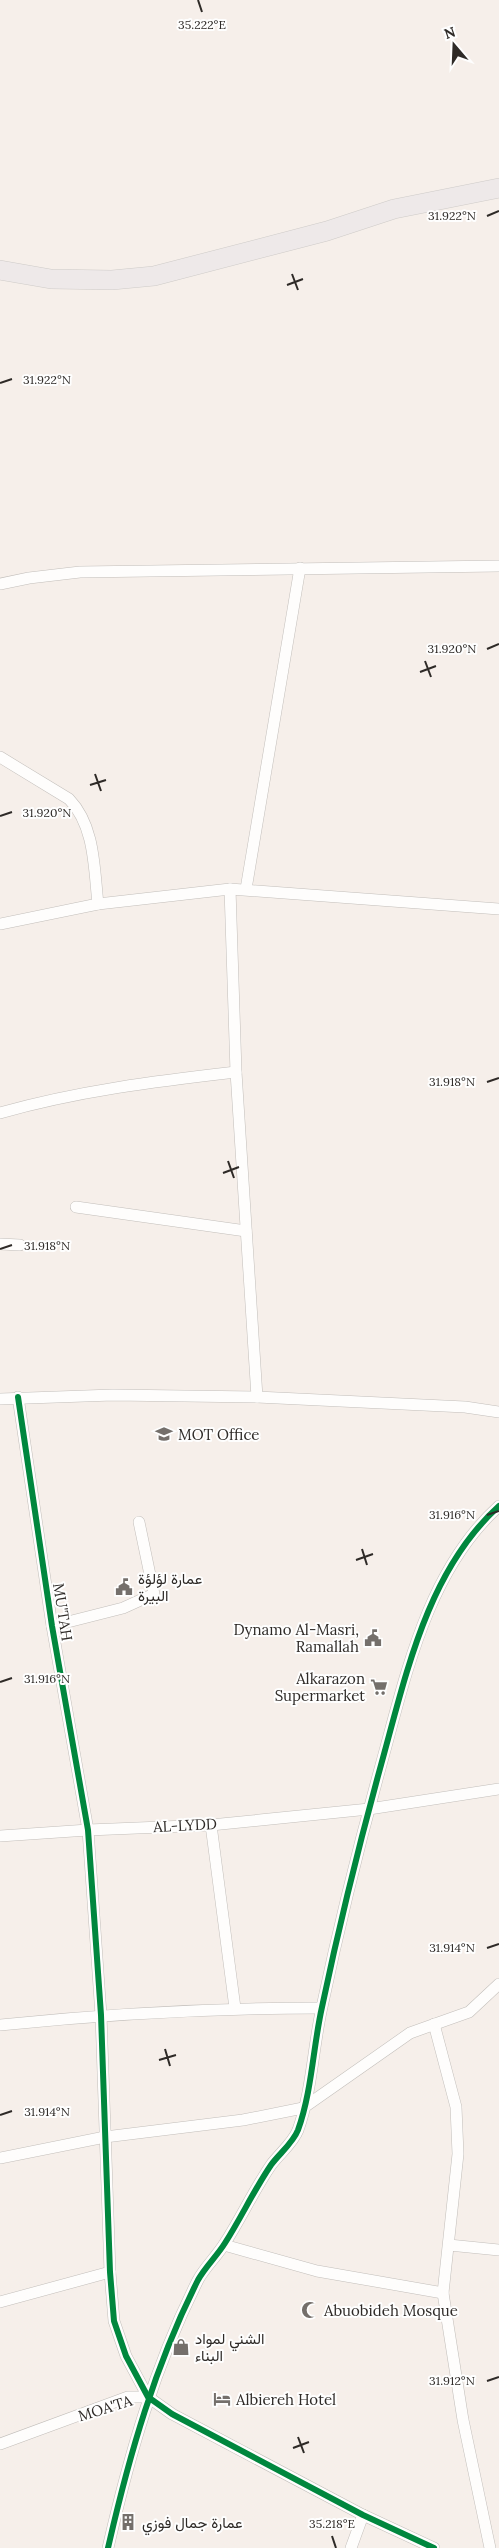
<svg xmlns="http://www.w3.org/2000/svg" width="499" height="2548" viewBox="0 0 499 2548" font-family="Lora,Vazirmatn,serif">
<style>
.lines{fill:none;stroke-linecap:round;stroke-linejoin:round}
.minor-casing{stroke:#c2beba;stroke-width:12}
.primary-casing{stroke:#cecbc8;stroke-width:20}
.minor{stroke:#fefdfc;stroke-width:11}
.primary{stroke:#eee9e9;stroke-width:19}
.cycleway-casing{stroke:#fefefe;stroke-width:9}
.cycleway{stroke:#00873e;stroke-width:6}
.ticks{fill:none;stroke:#2e2a27;stroke-width:2}
.labels{text-anchor:middle;dominant-baseline:central;stroke-width:4;stroke-linejoin:round;paint-order:stroke}
.poi-label{font-size:15px;fill:#2e2a27;stroke:#fefefe;text-anchor:start}
.street-label{font-size:15px;fill:#2e2a27;stroke:#fefefe}
.ticks-label{font-size:12px;text-anchor:middle;fill:#2e2a27;stroke:#fefefe;stroke-width:4;stroke-linejoin:round;paint-order:stroke}
</style>
<rect width="100%" height="100%" fill="#f6efea"/>
<g class="lines">
<g class="minor-casing">
<g id="minor">
<path d="M0,584L29,578L80,572L499,566"/>
<path d="M0,757L69,799C95,826 94,868 98,904"/>
<path d="M230,889L236,1072L257,1397"/>
<path d="M246,889L300,568"/>
<path d="M0,924L98,904L230,889L499,909"/>
<path d="M0,1113C77,1091 157,1081 236,1072"/>
<path d="M76,1207L246,1231"/>
<path d="M0,1244L20,1245"/>
<path d="M18,1397L52,1626L88,1830L101,2015L110,2272L114,2321L126,2356L148,2397L172,2414L363,2515L434,2548"/>
<path d="M0,1399L113,1395L257,1397L465,1407L499,1412"/>
<path d="M52,1626L123,1608L154,1594L139,1522"/>
<path d="M211,1825L235,2008"/>
<path d="M0,1836L88,1830L211,1825L369,1809L499,1789"/>
<path d="M434,2024L456,2107L458,2154L443,2293L463,2420L490,2548"/>
<path d="M0,2025C107,2014 214,2008 321,2008"/>
<path d="M0,2158L105,2137L243,2120L303,2108L410,2033L469,2012L499,1984"/>
<path d="M224,2245L317,2271L443,2293"/>
<path d="M449,2245L499,2250"/>
<path d="M0,2302L110,2272"/>
<path d="M0,2444L128,2397H148"/>
<path d="M108,2548C129,2456 155,2365 198,2280C205,2267 217,2256 225,2243C241,2218 254,2190 271,2165C279,2154 293,2143 298,2130C312,2091 313,2047 322,2007C339,1926 359,1845 381,1765C406,1675 427,1571 499,1506"/>
<path d="M351,2548L363,2515"/>
</g>
</g>
<g class="primary-casing">
<path id="primary" d="M0,270L51,279L112,280L154,276L327,231L394,209L499,188"/>
</g>
<use href="#minor" class="minor"/>
<use href="#primary" class="primary"/>
<g class="cycleway-casing">
<g id="cycleway">
<path d="M18,1397L52,1626L88,1830L101,2015L110,2272L114,2321L126,2356L148,2397L172,2414L363,2515L434,2548"/>
<path d="M108,2548C129,2456 155,2365 198,2280C205,2267 217,2256 225,2243C241,2218 254,2190 271,2165C279,2154 293,2143 298,2130C312,2091 313,2047 322,2007C339,1926 359,1845 381,1765C406,1675 427,1571 499,1506"/>
</g>
</g>
<use href="#cycleway" class="cycleway"/>
</g>
<path class="ticks" d="M198,0L202,12M487,216L499,211M292,274L298,290M287,285L303,279M0,383L12,379M487,649L499,644M425,661L431,677M420,672L436,666M95,774L101,791M90,785L106,780M0,816L12,812M487,1082L499,1078M228,1161L234,1178M223,1173L239,1167M0,1249L12,1245M487,1515L499,1511M362,1549L367,1565M356,1560L373,1554M0,1682L12,1678M487,1948L499,1944M165,2049L170,2066M159,2060L176,2055M0,2115L12,2111M487,2381L499,2377M298,2437L304,2453M293,2448L309,2442M332,2536L336,2548"/>
<defs>
<g id="school-bare" transform="scale(1.35)"><path d="M0-5L7-2L0 1L-7-2ZM-4 1L0 2.5L4 1V4Q0 6-4 4Z" fill="#746f6b" stroke="#fefefe" stroke-width="2.5" paint-order="stroke"/></g>
<g id="civic-bare" transform="scale(1.35)"><path d="M-.6-6.5H3V-4.5H.6V-3L4-1V1h2V6H-6V1h2V-1L-.6-3ZM-1.2 2.5V6h2.4V2.5Z" fill="#746f6b" stroke="#fefefe" stroke-width="2.5" paint-order="stroke"/></g>
<g id="supermarket-bare" transform="scale(1.35)"><path d="M-6-5.5h2.5l.6 2H6L4.5 2H-2.5L-4.4-4H-6ZM-1.5 3.2a1.3 1.3 0 1 0 .1 0ZM3 3.2a1.3 1.3 0 1 0 .1 0Z" fill="#746f6b" stroke="#fefefe" stroke-width="2.5" paint-order="stroke"/></g>
<g id="mosque-bare" transform="scale(1.35)"><path d="M3.5-4.9A6 6 0 1 0 3.5 4.9A5 5 0 1 1 3.5-4.9Z" fill="#746f6b" stroke="#fefefe" stroke-width="2.5" paint-order="stroke"/></g>
<g id="shop-bare" transform="scale(1.35)"><path d="M-5-2.5h2.3a2.7 3.5 0 0 1 5.4 0H5L5.5 6h-11ZM-1.5-2.5h3a1.5 2.3 0 0 0-3 0Z" fill="#746f6b" stroke="#fefefe" stroke-width="2.5" paint-order="stroke"/></g>
<g id="hotel-bare" transform="scale(1.35)"><path d="M-6-4.5h1.5V1H6V5H4.5V3h-9V5H-6ZM-4 0a1.8 1.8 0 1 1 3.6 0ZM.5 0V-2.5h3Q6-2.5 6 0Z" fill="#746f6b" stroke="#fefefe" stroke-width="2.5" paint-order="stroke"/></g>
<g id="building-bare" transform="scale(1.35)"><path d="M-4-6H4V6H1V3H-1V6H-4ZM-2.5-4.3h1.7v1.8h-1.7ZM.8-4.3h1.7v1.8H.8ZM-2.5-1h1.7V.8h-1.7ZM.8-1h1.7V.8H.8Z" fill="#746f6b" stroke="#fefefe" stroke-width="2.5" paint-order="stroke"/></g>
</defs>
<g fill-rule="evenodd">
<use href="#school-bare" x="164" y="1434"/>
<use href="#civic-bare" x="124" y="1587"/>
<use href="#civic-bare" x="373" y="1638"/>
<use href="#supermarket-bare" x="379" y="1687"/>
<use href="#mosque-bare" x="310" y="2310"/>
<use href="#shop-bare" x="181" y="2347"/>
<use href="#hotel-bare" x="222" y="2399"/>
<use href="#building-bare" x="128" y="2522"/>
</g>
<g class="labels">
<g class="poi-label">
<text x="178" y="1434">MOT Office</text>
<text x="138" y="1578">عمارة لؤلؤة<tspan x="138" dy="17">البيرة</tspan></text>
<text x="359" y="1629" text-anchor="end">Dynamo Al-Masri,<tspan x="359" dy="17">Ramallah</tspan></text>
<text x="365" y="1678" text-anchor="end">Alkarazon<tspan x="365" dy="17">Supermarket</tspan></text>
<text x="324" y="2310">Abuobideh Mosque</text>
<text x="195" y="2338">الشني لمواد<tspan x="195" dy="17">البناء</tspan></text>
<text x="236" y="2399">Albiereh Hotel</text>
<text x="142" y="2522">عمارة جمال فوزي</text>
</g>
<g class="street-label">
<text transform="translate(63 1612) rotate(81)">MU'TAH</text>
<text transform="translate(185 1825) rotate(-3)">AL-LYDD</text>
<text transform="translate(105 2408) rotate(-17)">MOA'TA</text>
</g>
</g>
<g class="ticks-label">
<text x="202" y="29">35.222°E</text>
<text x="452" y="220">31.922°N</text>
<text x="47" y="384">31.922°N</text>
<text x="452" y="653">31.920°N</text>
<text x="47" y="817">31.920°N</text>
<text x="452" y="1086">31.918°N</text>
<text x="47" y="1250">31.918°N</text>
<text x="452" y="1519">31.916°N</text>
<text x="47" y="1683">31.916°N</text>
<text x="452" y="1952">31.914°N</text>
<text x="47" y="2116">31.914°N</text>
<text x="452" y="2385">31.912°N</text>
<text x="332" y="2528">35.218°E</text>
</g>
<g transform="translate(454 45) rotate(341)" stroke="#fefefe" stroke-width="4" paint-order="stroke">
<path d="M0-4L9 19L0 12L-9 19Z" fill="#2e2a27"/>
<text y="-8" font-size="14" font-weight="bold" text-anchor="middle" fill="#2e2a27">N</text>
</g>
</svg>
